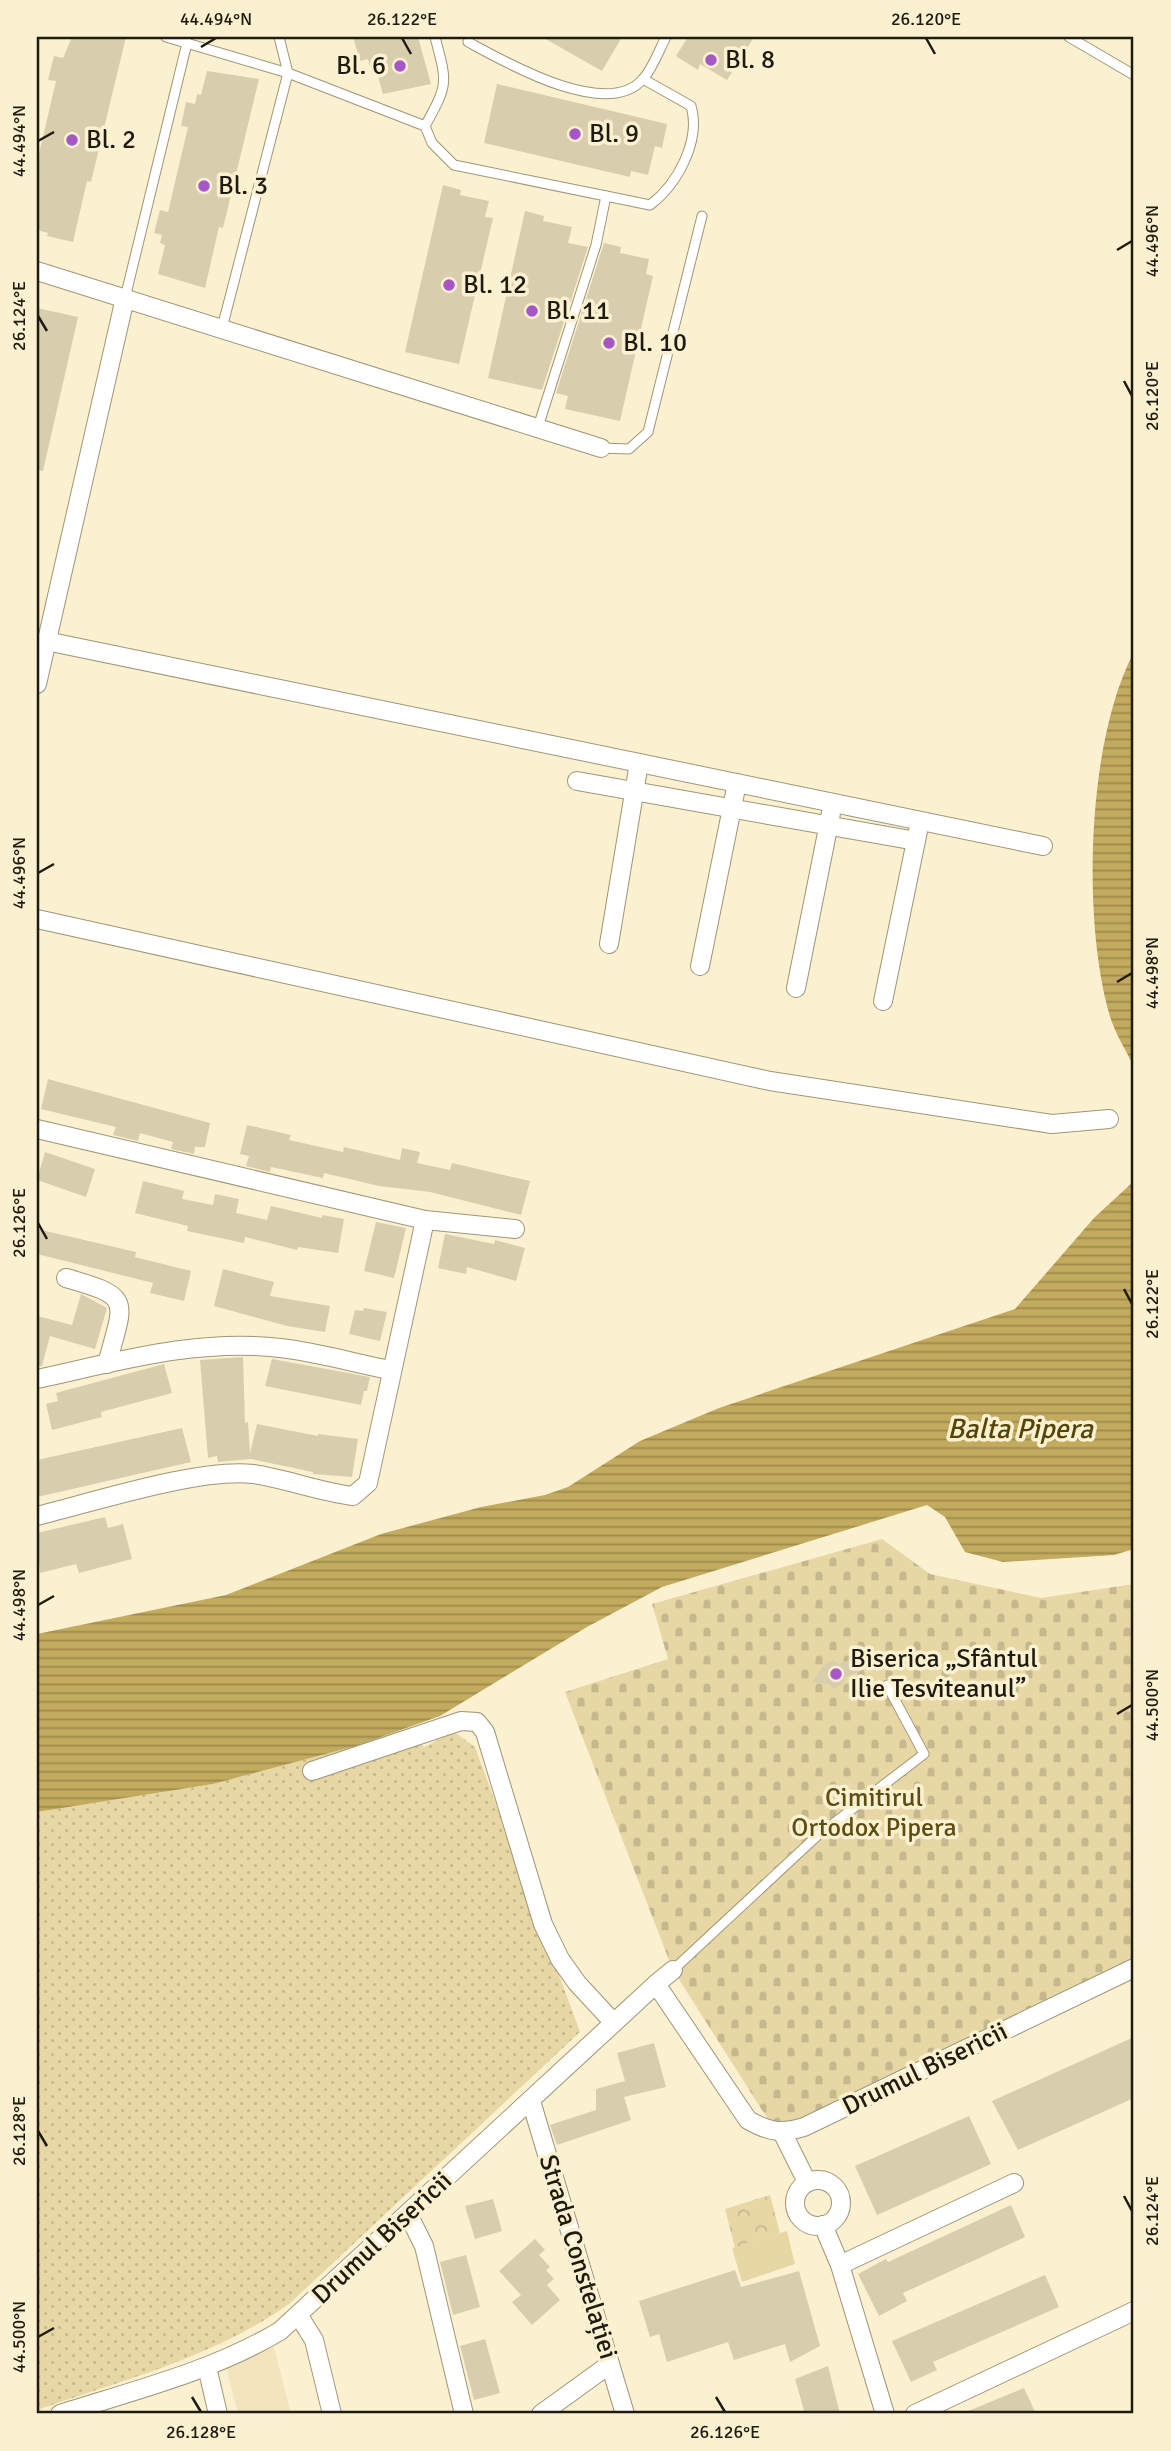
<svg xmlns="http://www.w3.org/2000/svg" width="1171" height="2451" viewBox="0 0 1171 2451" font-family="Signika,sans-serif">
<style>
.built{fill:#f2e5be}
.grass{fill:url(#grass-dots)}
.cemetery{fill:url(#cemetery-stones)}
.park{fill:url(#park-crowns)}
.pitch{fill:#e7d7a5}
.water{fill:url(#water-rules)}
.building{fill:#d8ceae}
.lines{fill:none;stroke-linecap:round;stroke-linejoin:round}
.lane-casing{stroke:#9f9577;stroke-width:11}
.street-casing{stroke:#9f9577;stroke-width:20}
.lane{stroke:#fff;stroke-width:9}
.street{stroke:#fff;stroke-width:18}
.ticks{fill:none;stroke:#1f1b10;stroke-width:2.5}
.poi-dot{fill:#a656c7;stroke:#fbf1d1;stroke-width:2.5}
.labels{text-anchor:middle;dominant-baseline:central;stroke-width:7;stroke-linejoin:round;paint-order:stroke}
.poi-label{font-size:26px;fill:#1f1b10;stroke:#fbf1d1;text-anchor:start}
.park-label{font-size:26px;fill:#5e4d11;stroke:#fbf1d1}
.street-label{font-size:26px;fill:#1f1b10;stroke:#fbf1d1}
.water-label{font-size:28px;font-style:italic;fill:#554405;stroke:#fbf1d1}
.neatline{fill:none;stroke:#1f1b10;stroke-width:2.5}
.ticks-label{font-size:18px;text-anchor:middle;fill:#1f1b10}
</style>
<defs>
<pattern id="grass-dots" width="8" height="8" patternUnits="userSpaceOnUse" patternTransform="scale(1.75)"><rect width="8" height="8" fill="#e7d7a5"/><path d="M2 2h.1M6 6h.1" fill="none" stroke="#c6b88d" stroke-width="1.8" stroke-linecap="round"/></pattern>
<pattern id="cemetery-stones" width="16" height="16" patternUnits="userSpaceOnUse" patternTransform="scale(1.75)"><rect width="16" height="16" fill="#e7d7a5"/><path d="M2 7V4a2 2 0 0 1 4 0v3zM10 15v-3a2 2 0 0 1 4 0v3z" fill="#c6b88d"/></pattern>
<pattern id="park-crowns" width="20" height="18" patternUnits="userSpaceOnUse" patternTransform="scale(1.75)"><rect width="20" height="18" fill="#e7d7a5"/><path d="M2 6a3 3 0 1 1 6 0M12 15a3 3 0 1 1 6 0" fill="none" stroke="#c6b88d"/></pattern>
<pattern id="water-rules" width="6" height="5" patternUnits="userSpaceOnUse" patternTransform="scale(1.75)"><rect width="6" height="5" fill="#c2aa5e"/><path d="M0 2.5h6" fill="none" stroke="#9d8a4c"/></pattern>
</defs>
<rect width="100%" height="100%" fill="#fbf1d1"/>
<path class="built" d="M274,2347L291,2414H238L226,2367Z"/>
<path class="grass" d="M411,1727L424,1747L454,1732L475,1747L580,2032L289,2304C214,2357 123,2380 37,2410V1812L213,1784L356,1746Z"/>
<path class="cemetery" d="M882,1539L930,1574L1041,1598L1134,1584V1960L776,2132L673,1970L565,1692L668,1659L652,1604Z"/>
<path class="park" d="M770,2195L780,2233L735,2248L725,2209Z"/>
<path class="pitch" d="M787,2231L795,2264L742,2282L732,2248Z"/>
<g class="water">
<path d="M1134,652V1067C1126,1050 1114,1032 1109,1013C1082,917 1087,740 1134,652Z"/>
<path d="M1134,1181V1549L1114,1555L1003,1562L965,1552L945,1517L927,1505L662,1587L587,1627L440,1716L356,1746L213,1784L37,1812V1634L226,1595L381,1534L481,1507L545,1495L568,1487L640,1441L719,1408L1015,1309L1094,1218Z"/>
</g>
<g class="building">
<path d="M72,37H126L91,182L87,181L73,242L47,236L48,233L37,230V162L56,81L48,80L54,56L63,58Z"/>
<path d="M353,37H418L431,84L383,94L375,66L370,67L368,59L360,61Z"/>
<path d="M542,37H622L602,71Z"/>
<path d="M688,37H754L727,80L700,64L698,70L676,56Z"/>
<path d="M207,71L259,79L223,228L219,227L205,288L158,274L165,245L160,243L162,235L154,233L160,210L168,212L188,127L181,126L186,102L195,104L197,94L201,95Z"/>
<path d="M497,84L667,124L662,148L655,146L648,175L631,171L630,177L484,143Z"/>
<path d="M443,185L461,190L460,195L489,201L485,217L493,218L459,364L405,352Z"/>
<path d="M525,211L544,216L543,221L572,227L568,243L588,247L542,390L488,378Z"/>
<path d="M604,243L621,247L620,253L649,259L646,274L653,276L620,421L565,409L568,396L556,393Z"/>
<path d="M37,308L78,317L43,471L37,470Z"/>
<path d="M48,1079L210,1123L205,1147H195L194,1154L171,1149L173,1142L140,1133L138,1141L113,1135L116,1127L41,1109Z"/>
<path d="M247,1125L291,1135L289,1140L343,1152L344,1147L400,1160L402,1148L420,1152L417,1163L450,1170L452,1163L530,1181L521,1215L430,1192L379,1186L324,1173L323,1178L271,1167L270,1172L246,1166L249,1156L240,1154Z"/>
<path d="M45,1152L95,1169L86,1197L37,1180Z"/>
<path d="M143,1181L184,1191L182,1199L213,1205L215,1194L239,1199L236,1213L267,1220L271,1206L322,1218V1215L344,1219L338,1253L298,1247L297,1250L245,1237L244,1243L187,1231L188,1226L135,1213Z"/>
<path d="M376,1222L406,1228L394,1278L364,1271Z"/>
<path d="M37,1229L136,1252L135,1257L191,1271L184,1301L150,1293L153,1283L37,1254Z"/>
<path d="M445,1234L494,1244L495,1240L525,1248L516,1281L467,1267L466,1274L438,1268Z"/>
<path d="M223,1269L274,1282L270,1296L330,1306L325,1332L287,1326L214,1306Z"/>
<path d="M81,1294L107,1308L95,1349L50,1336L42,1366H37V1316L72,1325Z"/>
<path d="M364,1308L387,1312L380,1341L349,1334L355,1310L363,1311Z"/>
<path d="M243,1357L245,1423L248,1422L250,1453L257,1424L318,1436V1434L358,1439L352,1477L313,1474V1472L251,1459L218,1462L217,1456L208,1458L200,1360Z"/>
<path d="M272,1359L370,1377L367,1391H364L361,1405L265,1386Z"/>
<path d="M164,1364L172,1393L101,1412L102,1417L52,1430L46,1404L58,1401L56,1393Z"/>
<path d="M182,1428L191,1462L37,1497V1460Z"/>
<path d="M105,1517L108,1528L123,1524L132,1559L79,1573L76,1564L40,1573L37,1533Z"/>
<path d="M854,1658L861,1671L845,1677L844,1683L834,1689L828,1684L812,1682L824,1665L833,1660L839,1664Z"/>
<path d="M1134,2037V2098L1018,2150L992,2101Z"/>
<path d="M654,2043L666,2087L624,2097L631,2120L557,2145L550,2125L596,2110V2089L625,2081L617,2053Z"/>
<path d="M969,2116L991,2164L877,2215L855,2166Z"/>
<path d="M493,2199L502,2231L475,2239L465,2206Z"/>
<path d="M1011,2205L1025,2237L903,2293L907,2301L879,2316L858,2274L886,2259L888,2262Z"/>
<path d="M535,2239L545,2250L539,2255L550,2267L546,2270L554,2279L547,2285L560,2300L532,2325L512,2302L521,2295L499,2271Z"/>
<path d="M466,2255L480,2307L453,2315L440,2262Z"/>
<path d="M735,2270L741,2287L799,2271L820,2346L790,2362L785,2344L734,2360L728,2342L667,2362L659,2334L650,2337L639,2301Z"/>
<path d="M1045,2275L1059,2307L933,2362L937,2370L911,2382L892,2341Z"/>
<path d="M485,2339L500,2393L474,2400L460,2346Z"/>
<path d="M828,2366L840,2414H805L795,2379Z"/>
<path d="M1024,2388L1036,2414H961Z"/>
</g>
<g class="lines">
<g class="lane-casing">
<g id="lane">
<path d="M166,37L288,73L425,126L432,143L454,165L606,196L596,245L538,427"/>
<path d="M1069,37L1134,75"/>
<path d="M468,42C505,62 607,121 643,79C653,68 659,50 666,37"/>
<path d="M425,126C449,83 447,83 435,37"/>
<path d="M606,196L650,205C678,184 701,140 691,106L643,79"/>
<path d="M125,298L187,43L186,38"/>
<path d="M222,328L288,73L279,37"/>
<path d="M601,448L629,449L648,432L702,216"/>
<path d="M673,1970L817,1836L924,1754L887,1685"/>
</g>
</g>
<g class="street-casing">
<g id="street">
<path d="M37,271L601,448"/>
<path d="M46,641L1043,846"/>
<path d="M37,684L125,298"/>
<path d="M577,781L916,841"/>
<path d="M37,919L770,1081L1052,1124L1109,1119"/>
<path d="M609,944L639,763"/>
<path d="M700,966L737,783"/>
<path d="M796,988L831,813"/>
<path d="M883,1001L918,831"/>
<path d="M37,1129L425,1220L515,1229"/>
<path d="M66,1278C134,1297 124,1300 107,1364"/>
<path d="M37,1379C116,1362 198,1338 280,1348C317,1352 354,1363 390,1370"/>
<path d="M37,1516C94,1502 198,1468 253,1474C287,1479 319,1492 353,1496L368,1483L425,1220"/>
<path d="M312,1771L461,1721L477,1722L485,1732L543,1924L560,1959L577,1983L614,2023"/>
<path d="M656,1984L673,1970"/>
<path d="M531,2101L625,2414"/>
<path d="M783,2134L807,2182"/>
<circle cx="818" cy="2203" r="23"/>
<path d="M408,2214L424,2246L464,2414"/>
<path d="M823,2225L840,2265L885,2414"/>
<path d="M840,2265L1014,2183"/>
<path d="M299,2316L314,2340L332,2414"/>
<path d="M207,2367L218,2414"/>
<path d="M60,2414C135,2390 213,2371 280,2331L656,1984L748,2120C769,2132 781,2134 804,2127L1134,1968"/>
<path d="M541,2414L610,2364"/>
<path d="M915,2414L1134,2311"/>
</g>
</g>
<use href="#lane" class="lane"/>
<use href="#street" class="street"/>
</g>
<path class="ticks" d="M402,38L411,54M926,38L935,54M201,47L216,38M38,141L54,132M1117,250L1132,241M38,316L47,331M1124,381L1132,396M38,873L54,864M1117,982L1132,973M38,1223L47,1239M1124,1289L1132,1304M38,1605L54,1596M1117,1714L1132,1705M38,2131L47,2146M1124,2196L1132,2211M38,2337L54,2328M192,2397L201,2412M716,2397L725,2412"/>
<g class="poi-dot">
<circle cx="711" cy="60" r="7"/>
<circle cx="400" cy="66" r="7"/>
<circle cx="575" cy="134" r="7"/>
<circle cx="72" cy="140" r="7"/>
<circle cx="204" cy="186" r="7"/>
<circle cx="449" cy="285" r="7"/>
<circle cx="532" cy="311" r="7"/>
<circle cx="609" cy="343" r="7"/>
<circle cx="836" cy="1674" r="7"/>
</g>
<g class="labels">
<g class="poi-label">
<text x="725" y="60">Bl. 8</text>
<text x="386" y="66" text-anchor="end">Bl. 6</text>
<text x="589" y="134">Bl. 9</text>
<text x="86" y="140">Bl. 2</text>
<text x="218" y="186">Bl. 3</text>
<text x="463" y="285">Bl. 12</text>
<text x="546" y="311">Bl. 11</text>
<text x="623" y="343">Bl. 10</text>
<text x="850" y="1659">Biserica „Sfântul<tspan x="850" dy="30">Ilie Tesviteanul”</tspan></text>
</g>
<g class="park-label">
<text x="874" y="1798">Cimitirul<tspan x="874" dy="30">Ortodox Pipera</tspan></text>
</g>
<g class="street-label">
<text transform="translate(925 2069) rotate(-26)">Drumul Bisericii</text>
<text transform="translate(382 2238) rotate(-43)">Drumul Bisericii</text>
<text transform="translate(578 2257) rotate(73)">Strada Constelației</text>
</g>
<g class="water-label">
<text x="1020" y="1429">Balta Pipera</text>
</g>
</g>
<rect width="1171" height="2451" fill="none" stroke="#fbf1d1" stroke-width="77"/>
<rect x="38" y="38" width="1094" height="2374" class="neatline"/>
<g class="ticks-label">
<text x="216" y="25">44.494°N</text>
<text x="402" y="25">26.122°E</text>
<text x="926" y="25">26.120°E</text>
<text transform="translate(19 141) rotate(-90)" y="6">44.494°N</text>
<text transform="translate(1152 241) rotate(-90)" y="6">44.496°N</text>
<text transform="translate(19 316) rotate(-90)" y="6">26.124°E</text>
<text transform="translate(1152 396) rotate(-90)" y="6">26.120°E</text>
<text transform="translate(19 873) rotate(-90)" y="6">44.496°N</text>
<text transform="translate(1152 973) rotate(-90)" y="6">44.498°N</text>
<text transform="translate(19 1223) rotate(-90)" y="6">26.126°E</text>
<text transform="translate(1152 1304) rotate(-90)" y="6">26.122°E</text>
<text transform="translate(19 1605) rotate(-90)" y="6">44.498°N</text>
<text transform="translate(1152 1705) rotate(-90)" y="6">44.500°N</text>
<text transform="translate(19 2131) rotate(-90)" y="6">26.128°E</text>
<text transform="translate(1152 2211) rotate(-90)" y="6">26.124°E</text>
<text transform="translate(19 2337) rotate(-90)" y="6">44.500°N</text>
<text x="201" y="2438">26.128°E</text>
<text x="725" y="2438">26.126°E</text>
</g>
</svg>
